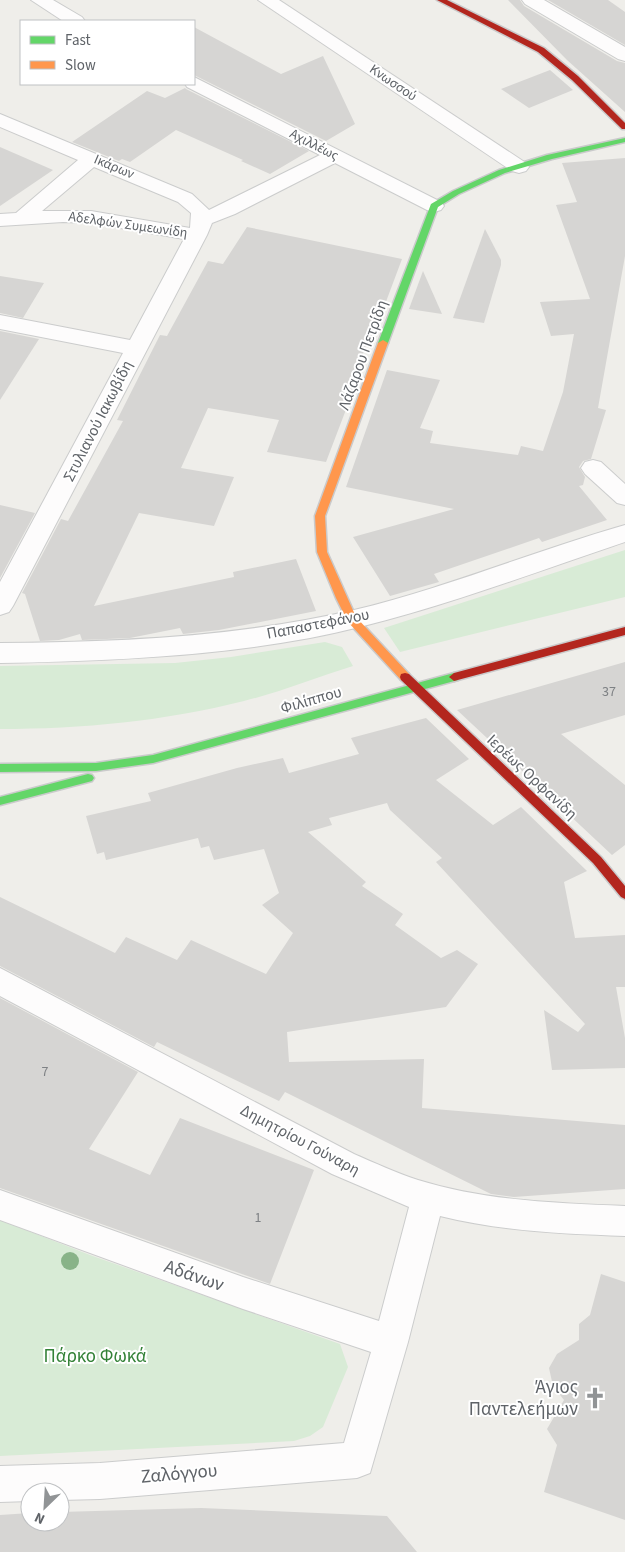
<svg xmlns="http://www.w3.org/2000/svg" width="625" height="1552" viewBox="0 0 625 1552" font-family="'Source Sans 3',sans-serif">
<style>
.green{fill:#d8ebd6}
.building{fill:#d6d5d3}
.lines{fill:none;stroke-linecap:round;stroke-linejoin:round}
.street-casing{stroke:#cbcccc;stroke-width:2}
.fast-casing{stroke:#cacacb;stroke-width:3}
.slow-casing{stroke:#cacacb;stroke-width:3}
.jam-casing{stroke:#cacacb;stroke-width:3}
.street{fill:#fdfcfc;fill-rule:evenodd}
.fast{fill:#63d668;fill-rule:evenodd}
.slow{fill:#ff974d;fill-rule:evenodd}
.jam{fill:#b3261e;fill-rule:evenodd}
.tree{fill:#88b388}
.labels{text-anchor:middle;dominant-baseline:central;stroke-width:4;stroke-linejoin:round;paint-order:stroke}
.far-street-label{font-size:14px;fill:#5f6368;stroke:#fff}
.number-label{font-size:14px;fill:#7e8184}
.street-label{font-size:16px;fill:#5f6368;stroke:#fff}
.near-street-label{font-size:19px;fill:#5f6368;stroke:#fff}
.near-park-label{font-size:19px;fill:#348238;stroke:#fff}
.near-poi-label{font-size:19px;fill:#5f6368;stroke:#fff;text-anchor:end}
</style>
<rect width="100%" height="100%" fill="#efeeea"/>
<g class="green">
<path d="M625,550V597L400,652L384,628Z"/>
<path d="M325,642L342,647L353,666C317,677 281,692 244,701C165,721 82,729 0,729V666L175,663L231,657Z"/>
<path d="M0,1220L90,1255L340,1344L348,1367L323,1427L310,1436L294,1441L0,1456Z"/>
</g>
<g class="building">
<path d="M508,0H520L524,6L617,61L625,63V112L567,60Z"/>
<path d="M548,0H608L625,12V45Z"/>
<path d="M194,27L281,74L323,56L355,124L326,141L194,75Z"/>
<path d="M550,70L573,90L529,108L501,89Z"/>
<path d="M185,88L186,89L309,151L270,174L241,161L243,160L176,130L130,162L122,159L119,161L72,142L147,91L165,98Z"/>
<path d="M0,147L53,170L0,206Z"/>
<path d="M625,158V256L598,408L606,410L591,459L583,461L579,467L585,477L583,485L579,486L607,520L542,542L539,538L434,574L439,582L390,596L353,537L454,509L346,487L387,370L440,380L420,428L433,431L430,443L518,455L521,446L543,451L563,392L574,334L551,336L540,302L590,299L556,205L577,202L562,163Z"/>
<path d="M247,227L402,259L378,323L358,364L363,365L326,462L267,452L279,420L208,408L181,468L234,477L214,526L139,513L94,606L234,577L233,572L296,559L316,611L219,630L183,634L180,628L130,638L82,640L80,634L59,640L40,641L25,594L22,593L61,519L68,521L123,421L117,420L160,335L167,336L208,261L223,264Z"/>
<path d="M485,229L501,260V265L484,323L453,318Z"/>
<path d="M423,271L442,314L409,309Z"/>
<path d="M0,276L44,283L23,318L0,313Z"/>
<path d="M0,331L39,339L0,400Z"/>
<path d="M0,505L35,513L0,578Z"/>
<path d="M625,662V715L561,734L625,785V845L612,855L457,710Z"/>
<path d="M426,718L469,759L436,780L493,825L521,807L587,871L564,882L575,938L625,935V987H616L625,1038V1068L552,1070L544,1010L578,1032L585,1024L436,862L442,858L390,810L387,803L329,818L332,825L308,832L366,882L362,886L403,914L395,925L441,958L457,950L478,964L446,1007L287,1032L289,1062L424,1059L422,1108L625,1125V1189L514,1197L491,1194L285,1092L279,1101L157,1042L154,1047L0,966V897L115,953L126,937L177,960L191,940L266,974L293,933L262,905L279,893L264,849L214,860L209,846L201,848L198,838L106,860L104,852L97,854L86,816L151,801L148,793L237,768L283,758L289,773L359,754L351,738Z"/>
<path d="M0,998L138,1072L89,1149L150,1175L180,1118L314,1170L270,1284L0,1188Z"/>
<path d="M601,1274L625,1282V1520L544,1492L557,1445L547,1429L564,1400L553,1386L549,1368L557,1354L579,1340V1324L590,1315Z"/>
<path d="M201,1508L387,1516L417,1552H0V1515L30,1513V1522H60V1512Z"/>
</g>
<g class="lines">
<g class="street-casing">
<g id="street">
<path d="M31,0H53L82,17L85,21H63Z"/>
<path d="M258,0H279L526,163L529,167L526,171L519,173L512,171Z"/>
<path d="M522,0H544L625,47V61L618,59L525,4Z"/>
<path d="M194,77L441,202L444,206L441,210L434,212L427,210L335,163L235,214L212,223L207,235L13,606L9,612L0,615V582L123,353L0,329V315L130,340L184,239L91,223L63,222L0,226V214L16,213L78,160L0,127V114L192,194L209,210L320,155L187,87L185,84H194ZM94,167L178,202L191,213L190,228L91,211H42Z"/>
<path d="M593,460L601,462L625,484V505L617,503L585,474L581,468L585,462Z"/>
<path d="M625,525V542C521,577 417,617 310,638C207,657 104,661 0,663V643C119,642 238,637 354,610C446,588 534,551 625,525Z"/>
<path d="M0,968L354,1154C375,1163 396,1173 418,1180C485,1201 556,1203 625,1206V1236C563,1234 500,1231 440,1216L408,1342L370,1473L357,1478L100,1499L60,1500V1492H30V1501L0,1502V1466L100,1463L344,1443L371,1352L243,1309L0,1220V1190L243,1277L379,1321L409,1207L332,1174L0,996Z"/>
</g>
</g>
<g class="fast-casing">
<g id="fast">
<path d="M625,138V142L552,159L505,173L459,194L438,207L388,343L386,345H380L378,343L431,204L453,191L499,170L547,155Z"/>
<path d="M454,673L458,674L459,677L458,680L153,763L96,771L0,772V764L96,763L153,755Z"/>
<path d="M88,774L92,775L94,778L92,781L0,805V797Z"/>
</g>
</g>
<g class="slow-casing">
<path id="slow" d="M383,340L388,343L325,516L327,552L356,617L409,674L410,677L409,680H401L348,622L336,598L317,552L315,516L378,343Z"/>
</g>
<g class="jam-casing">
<g id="jam">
<path d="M437,0H447L544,48L578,76L625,123V129H622L572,80L538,52Z"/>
<path d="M625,627V635L454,681L449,677L454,673Z"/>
<path d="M405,673L409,674L601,857L625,886V899L621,897L593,863L401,680L400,677L401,674Z"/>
</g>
</g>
<use href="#street" class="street"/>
<use href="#fast" class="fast"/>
<use href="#slow" class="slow"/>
<use href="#jam" class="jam"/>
</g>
<circle class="tree" cx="70" cy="1261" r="9"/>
<defs>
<g id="church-bare" transform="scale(1.725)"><path d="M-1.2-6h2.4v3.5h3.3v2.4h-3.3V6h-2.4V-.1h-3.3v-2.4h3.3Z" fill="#919496" stroke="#fff" stroke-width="2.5" paint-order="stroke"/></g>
</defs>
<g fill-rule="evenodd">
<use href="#church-bare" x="595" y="1398"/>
</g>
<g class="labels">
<g class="far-street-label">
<text transform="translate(393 83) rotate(34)">Κνωσσού</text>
<text transform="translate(314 145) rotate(27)">Αχιλλέως</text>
<text transform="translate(114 167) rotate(23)">Ικάρων</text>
<text transform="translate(128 225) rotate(8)">Αδελφών Συμεωνίδη</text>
</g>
<g class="number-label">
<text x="609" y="692">37</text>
<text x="45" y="1072">7</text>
<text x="258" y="1218">1</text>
</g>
<g class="street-label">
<text transform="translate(363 355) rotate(-70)">Λάζαρου Πετρίδη</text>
<text transform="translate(98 421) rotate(-63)">Στυλιανού Ιακωβίδη</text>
<text transform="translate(318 624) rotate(-11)">Παπαστεφάνου</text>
<text transform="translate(311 700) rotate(-16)">Φιλίππου</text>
<text transform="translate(532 777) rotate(43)">Ιερέως Ορφανίδη</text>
<text transform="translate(300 1140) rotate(28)">Δημητρίου Γούναρη</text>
</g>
<g class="near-street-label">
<text transform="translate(194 1276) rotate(19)">Αδάνων</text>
<text transform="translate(179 1474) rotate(-5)">Ζαλόγγου</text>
</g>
<g class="near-park-label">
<text x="95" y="1356">Πάρκο Φωκά</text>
</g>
<g class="near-poi-label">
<text x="578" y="1387">Άγιος<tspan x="578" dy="22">Παντελεήμων</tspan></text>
</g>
</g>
<rect x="20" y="20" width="175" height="65" fill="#ffffff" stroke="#bfc1c3"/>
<rect x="30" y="36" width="25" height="8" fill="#63d668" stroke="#bfc1c3"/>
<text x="65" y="45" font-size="15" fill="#5f6368">Fast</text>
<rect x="30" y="61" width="25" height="8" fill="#ff974d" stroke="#bfc1c3"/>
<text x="65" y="70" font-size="15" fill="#5f6368">Slow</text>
<g transform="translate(45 1507) rotate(205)"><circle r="24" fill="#ffffff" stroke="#bfc1c3"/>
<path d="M0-4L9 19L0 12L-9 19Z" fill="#919496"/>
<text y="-8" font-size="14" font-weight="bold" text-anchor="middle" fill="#5f6368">N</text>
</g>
</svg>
